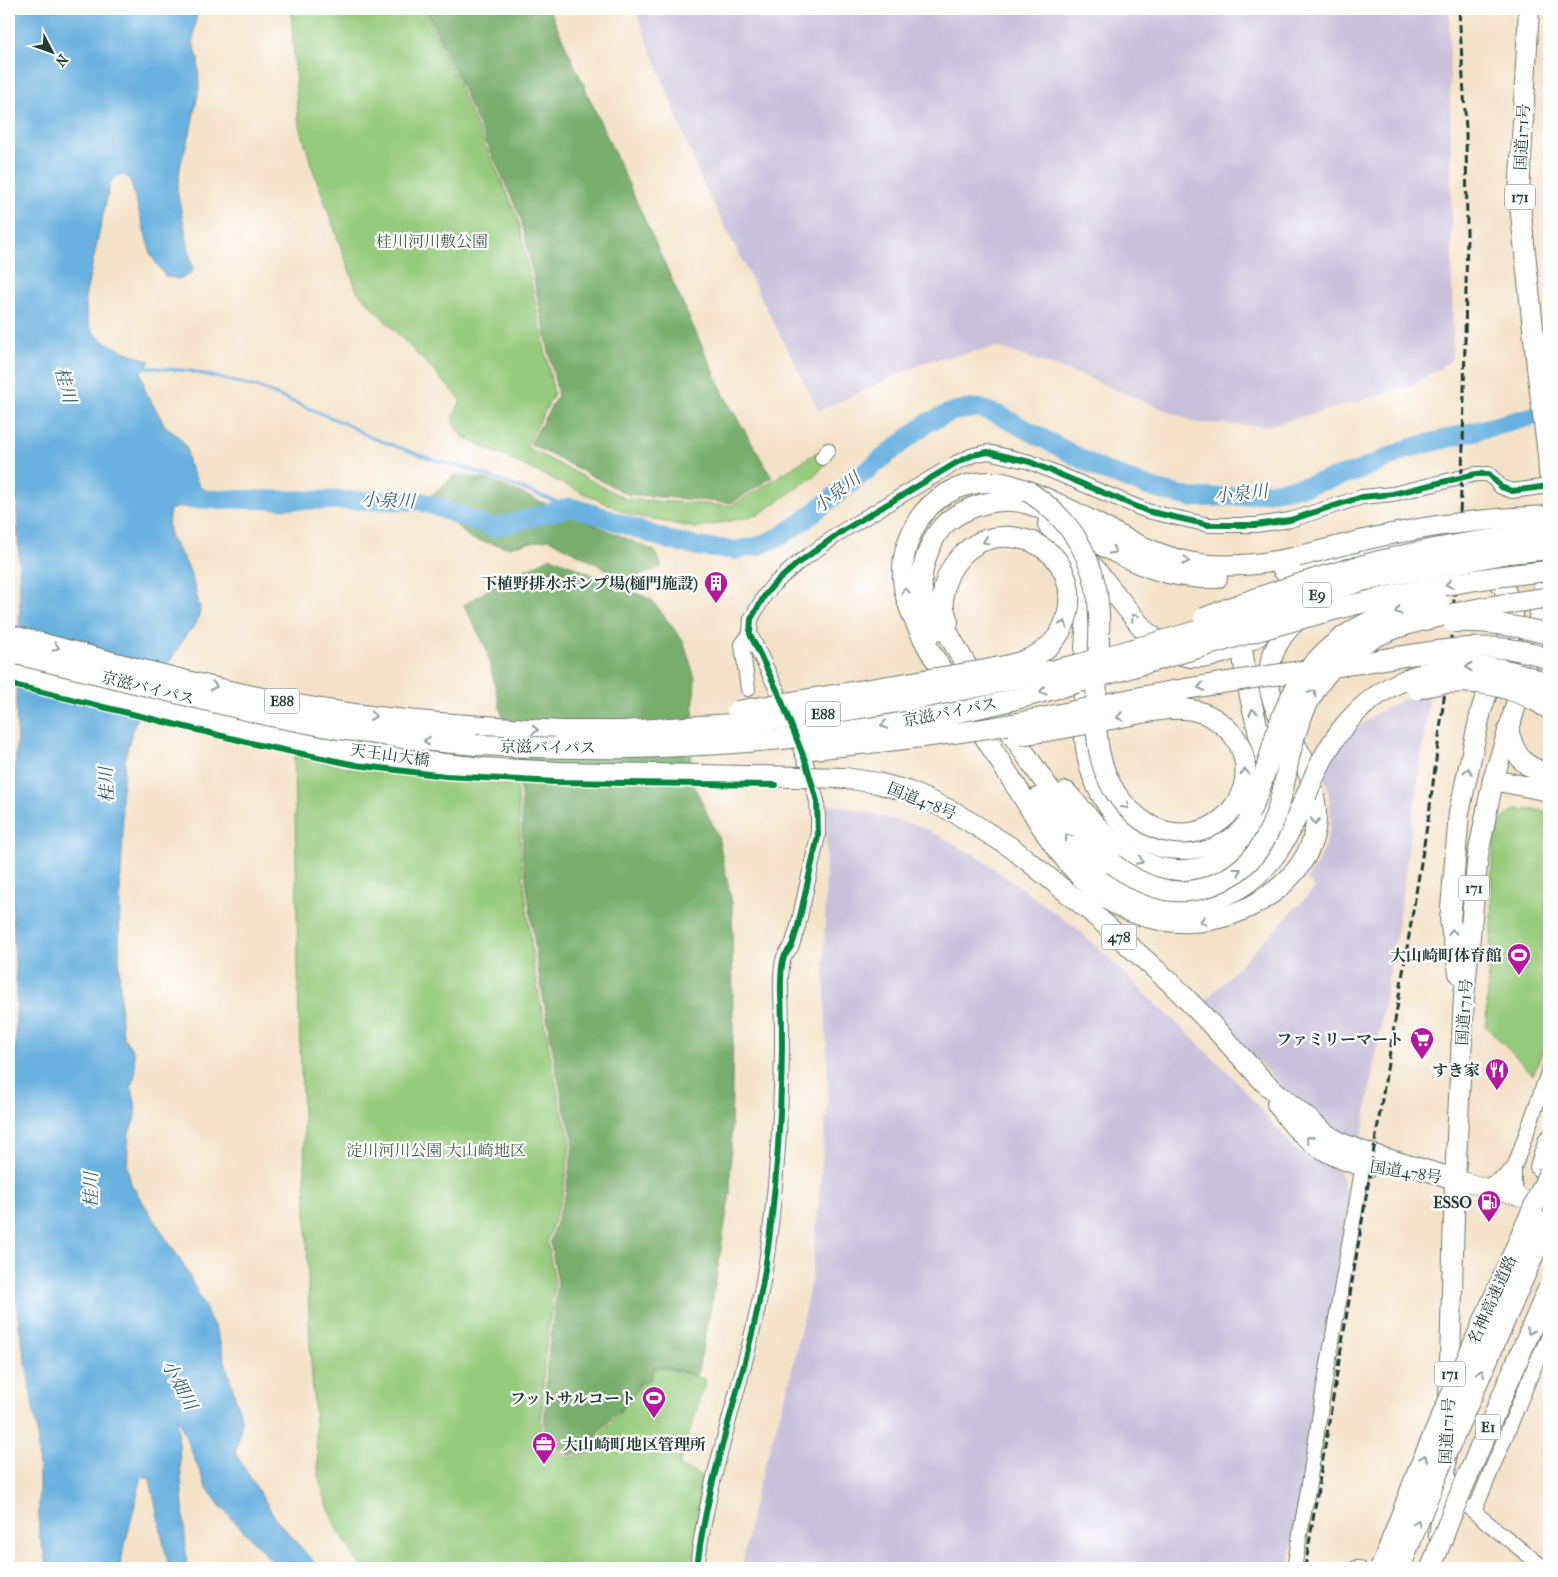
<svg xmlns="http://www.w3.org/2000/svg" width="1558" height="1577" viewBox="0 0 1558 1577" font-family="'IM FELL French Canon','Noto Serif JP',serif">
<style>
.industrial{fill:#c6c0d9}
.green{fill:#96ca7c;stroke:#5a8458}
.forest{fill:#78ae6c;stroke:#4c7650}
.water{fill:#67b0df;stroke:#43768a}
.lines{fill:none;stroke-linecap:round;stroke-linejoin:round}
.stream{stroke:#67b0df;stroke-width:3}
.river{stroke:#67b0df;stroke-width:19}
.minor-casing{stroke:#6a7768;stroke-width:16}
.major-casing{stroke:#6a7768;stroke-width:19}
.highway-casing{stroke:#6a7768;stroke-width:22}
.minor{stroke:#fff;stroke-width:14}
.major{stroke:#fff;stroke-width:18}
.highway{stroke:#fff;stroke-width:20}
.rail{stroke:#1f3d34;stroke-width:3;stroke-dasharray:8 4;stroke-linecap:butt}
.highway-bridge-casing{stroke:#6a7768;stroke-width:22;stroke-linecap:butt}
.highway-bridge{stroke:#fff;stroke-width:20}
.cycleway-casing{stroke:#fff;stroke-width:9}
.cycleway{stroke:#00873e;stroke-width:6}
.oneway{stroke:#8f9e9a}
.labels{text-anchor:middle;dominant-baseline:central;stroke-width:4.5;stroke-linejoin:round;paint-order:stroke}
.shield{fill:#fff;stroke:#627771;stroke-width:1}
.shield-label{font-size:15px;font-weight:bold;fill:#1f3d34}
.street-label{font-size:16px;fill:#1f3d34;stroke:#fff}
.park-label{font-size:16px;fill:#3d6046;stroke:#fff}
.poi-label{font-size:16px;font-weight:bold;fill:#1f3d34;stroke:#fff;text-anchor:end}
.water-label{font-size:18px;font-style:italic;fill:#356067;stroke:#fff}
</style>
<rect width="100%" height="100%" fill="#fff"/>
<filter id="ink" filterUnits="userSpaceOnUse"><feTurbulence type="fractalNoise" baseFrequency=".02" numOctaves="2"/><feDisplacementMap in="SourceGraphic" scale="10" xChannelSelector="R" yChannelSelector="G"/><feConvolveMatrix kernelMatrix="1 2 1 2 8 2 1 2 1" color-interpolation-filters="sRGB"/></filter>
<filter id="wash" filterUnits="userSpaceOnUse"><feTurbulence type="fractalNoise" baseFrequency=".0096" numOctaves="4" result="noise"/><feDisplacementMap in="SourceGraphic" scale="20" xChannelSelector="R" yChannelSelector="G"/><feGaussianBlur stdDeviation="1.12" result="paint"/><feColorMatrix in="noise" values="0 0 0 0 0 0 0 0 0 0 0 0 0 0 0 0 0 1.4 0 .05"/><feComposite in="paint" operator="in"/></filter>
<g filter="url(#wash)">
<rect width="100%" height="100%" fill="#f4e2c8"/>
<g class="industrial">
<path d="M635,9H1449L1453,347L1451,361L1407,388L1267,426L1197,423L1080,375L997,347L928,361L819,411L702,182Z"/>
<path d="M1430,693L1400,910L1361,1142L1312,1118L1204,1005L1207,999L1315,888L1307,879L1317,864L1324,848L1329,832L1331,819L1329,793L1325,778V769L1341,746L1361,725L1375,714L1409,697Z"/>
<path d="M827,803L920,826L975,855L1080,931L1232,1076L1296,1150L1338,1170L1350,1201L1288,1568H742L753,1504L789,1383L812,1277L828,1094L824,965Z"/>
</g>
<g class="green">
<path d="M291,9H424L518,218L554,394L526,447L626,499L732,506L817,452L831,456L817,474L758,515L696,528L631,515L464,438L452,420L461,400L357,291L311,164L298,119Z"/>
<path d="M294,756L352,768L516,786L518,796L521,857L534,969L561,1109L571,1140L562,1197L547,1241L555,1282L544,1363L541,1437L567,1458L584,1456L609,1424L630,1401L640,1384L650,1380L654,1369L666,1368L706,1379L679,1467L701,1475L694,1543V1566L689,1568H361L334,1523L319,1480L310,1347L304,1137L299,1023Z"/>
<path d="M1517,809L1549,811V1035L1533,1075L1486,1026C1487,993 1490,959 1491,926C1492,895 1489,853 1500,824C1504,816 1510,813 1517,809Z"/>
</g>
<g class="forest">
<path d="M426,9H549L727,401L772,477L732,503L627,494L530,444L558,395L521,218Z"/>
<path d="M455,475L490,480L655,551L662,567L627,580L549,539L507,547L471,539L443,513L432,495Z"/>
<path d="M551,557L652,600L683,641L695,678L690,777L718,836L732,903L733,1028L730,1193L715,1285L698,1371L696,1375L666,1367L654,1368L650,1379L639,1383L630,1400L608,1422L583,1454L568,1455L544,1437L547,1365L558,1282L550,1241L565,1196L574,1140L564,1109L538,970L523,857L521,795L486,648L464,605L494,586Z"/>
</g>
<path class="water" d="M9,9H197L193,43L198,58L199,88L190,133L181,162L177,190L193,270L189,275L178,279L165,276L151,255L130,179L124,175L116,176L110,183L85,298C86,307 86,321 91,329C100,344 134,355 150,361L141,372L145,390L165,426L181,439L187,449L188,462L200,487L213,494L212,506H182L170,510C164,541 177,543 188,567C194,580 196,596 200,609C198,622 195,626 186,635L142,707L133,728L126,753L121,796L123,834L120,890L119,960L121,1024L124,1038L134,1052L135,1075L131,1086L135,1102L136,1115L129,1133L127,1165L131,1184L186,1269L217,1333L242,1421L235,1453L276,1519L319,1568H279L222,1508L206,1487L177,1415L187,1568H169L150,1479L142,1476L119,1568H46L47,1562L39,1535V1469L37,1430L15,1299L9,1176L10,1129L14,1075L17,993L10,873L12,814L17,735L16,698L20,610L19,554L16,495L9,432Z"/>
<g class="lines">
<path class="stream" d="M142,367L190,371L257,387L346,424L370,437L431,459L466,468L571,507"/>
<path class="river" d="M187,499L421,501L493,528L571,507L591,513L668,540L700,547L735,550L758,546L781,536L803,521L927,423L954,411L978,408L999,415L1102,470L1155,489L1192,498L1242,496L1306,486L1358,471L1410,448L1549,412"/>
</g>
</g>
<g filter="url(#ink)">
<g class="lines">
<g class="minor-casing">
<g id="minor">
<path d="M822,458L828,450"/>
<path d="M748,689L742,644L750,634"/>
<path d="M785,710L779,694L750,634L751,619L765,595L774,584L798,563L844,530L956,463L973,455L988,452L1030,462L1147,511L1209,525H1256L1290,520L1362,497L1393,494L1476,474H1489L1501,487L1512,491L1549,486"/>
<path d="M1485,1187L1503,1178L1514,1168"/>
<path d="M1517,1196L1514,1182V1168L1549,1070"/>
<path d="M1468,1507L1544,1568"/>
<path d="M1474,1512L1536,1363L1549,1336"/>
<path d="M697,1568C709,1464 751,1366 766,1263C776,1192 781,1119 782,1048C782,1030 782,1013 781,995C781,983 780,969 784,957C786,953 790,949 792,945C794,940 795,935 797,930L818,836V818L817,801L806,763L793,730"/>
<path d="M1294,1568L1308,1490L1324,1387L1363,1165"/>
<path d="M1356,1568H1359"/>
</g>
</g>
<g class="major-casing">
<path id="major" d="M1455,1179L1517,1196L1549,1211"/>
</g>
<g class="highway-casing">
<g id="highway">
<path d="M1529,9L1519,195L1538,376L1548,454L1549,474"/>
<path d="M1048,525C1067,545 1080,562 1085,590C1088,610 1086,629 1085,650C1084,665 1084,681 1084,696C1083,742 1085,776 1114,814C1127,831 1146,845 1167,848C1204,853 1226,841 1249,813"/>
<path d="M1297,557C1261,565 1225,569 1188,562C1135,551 1084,512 1033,493C1020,488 1006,482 993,482C961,481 929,498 915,526C890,573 907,608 930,651L1047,835C1072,871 1102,906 1147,917C1167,922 1190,924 1210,920C1265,910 1325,864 1315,802C1313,788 1309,772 1303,759C1291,734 1272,712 1269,683C1267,655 1282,632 1303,615"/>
<path d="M1088,560L1144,630L1167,648L1182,655L1191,657H1209L1226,652L1258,636"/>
<path d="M1283,570L1372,551L1431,541"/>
<path d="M936,608C953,648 978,683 1002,719C1036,770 1069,822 1113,864"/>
<path d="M948,622C945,613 942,605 943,595C946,565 971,538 1002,537C1013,536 1023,539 1033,542"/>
<path d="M933,632C919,596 916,572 935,537C942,524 956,514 969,509C988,501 1009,498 1029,504C1042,508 1054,516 1066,523C1086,536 1107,549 1129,559C1156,572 1187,579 1217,578"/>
<path d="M9,635C118,663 228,695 340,712C413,723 488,726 562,731"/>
<path d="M9,653C117,681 226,711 336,730C382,738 429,741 476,745"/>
<path d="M1508,730C1515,755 1522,768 1549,773"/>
<path d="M1493,780L1549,791"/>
<path d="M1066,792C1098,827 1131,873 1185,870C1202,869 1220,862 1233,850C1251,836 1263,815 1266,792C1268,768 1261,744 1256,721C1250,698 1245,676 1243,654"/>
<path d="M1038,798C1061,830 1086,865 1119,888C1168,923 1236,905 1272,859C1287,840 1296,818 1306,796"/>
<path d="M954,812L1012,848L1090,911L1172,984L1209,1022L1265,1083L1326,1134L1341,1143L1364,1152L1455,1179"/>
<path d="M1459,973L1450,920L1459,813L1481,711L1499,657L1510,634L1513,614L1511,604L1503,586L1493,577L1483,571"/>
<path d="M1277,1104C1284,1112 1289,1121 1297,1129C1316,1148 1342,1161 1368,1167"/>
<path d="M1540,1167L1549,1140"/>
<path d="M1449,1399L1455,1179L1464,997L1478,855L1493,780L1511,722L1539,619L1549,553"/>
<path d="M1439,1536L1444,1502L1446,1456"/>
</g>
</g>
<use href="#minor" class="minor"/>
<use href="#major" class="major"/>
<use href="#highway" class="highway"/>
<path class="rail" d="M1305,1568L1429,814L1450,652L1459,536L1463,446L1467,234L1466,129L1459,9"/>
<g class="highway-bridge-casing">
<g id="highway-bridge">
<path d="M1297,557C1334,547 1371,537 1408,531C1455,522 1502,518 1549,516"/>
<path d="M1204,618C1316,574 1429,542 1549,534"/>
<path d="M1453,622C1485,620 1518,626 1549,634"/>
<path d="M9,674L264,736L337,750L408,760L482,768L560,772L845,778L877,783L907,791L954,812"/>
<path d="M1417,689C1462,675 1510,683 1549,709"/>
<path d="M737,711L985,670C1005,666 1026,663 1043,651C1073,629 1078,586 1055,558C1049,551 1041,547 1033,542"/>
<path d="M562,731H622L747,723L831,713L917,699L992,684L1080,664L1233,621L1362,581L1509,553L1549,549"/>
<path d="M1019,735C1055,731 1091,723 1126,716C1147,712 1171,706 1192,710C1208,713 1223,723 1234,736C1243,748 1247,765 1245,780C1242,801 1226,821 1206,829C1185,837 1161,834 1143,821C1065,765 1111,665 1096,588C1087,545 1065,516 1029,492"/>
<path d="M476,745C538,747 600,750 662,747C776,743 889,729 1000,703C1184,659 1359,587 1549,571"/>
<path d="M812,749C873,743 935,737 995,727C1043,719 1089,707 1136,698C1210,684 1285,673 1360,663C1415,655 1497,634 1549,660"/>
<path d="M1306,796C1318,766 1332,737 1355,714C1405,663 1487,652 1549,686"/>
<path d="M1249,813C1264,785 1269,755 1279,725C1296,674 1332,635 1383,616C1401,609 1421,606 1439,603"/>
<path d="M1113,864C1140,885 1170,898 1204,888C1257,872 1275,829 1285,780C1287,770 1288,760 1291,750C1299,717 1313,685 1339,661C1371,632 1411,622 1452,614C1484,607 1517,602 1549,597"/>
<path d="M1381,1568L1420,1466L1549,1172"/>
<path d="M1400,1568L1438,1472L1549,1220"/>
<path d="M1431,1568L1454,1508L1549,1287"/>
</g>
</g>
<use href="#highway-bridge" class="highway-bridge"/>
<g class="cycleway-casing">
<g id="cycleway">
<path d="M9,684L259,745L356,765L445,776L556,782L776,785"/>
<path d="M697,1568C709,1464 751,1366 766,1263C776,1192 781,1119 782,1048C782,1030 782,1013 781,995C781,983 780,969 784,957C786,953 790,949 792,945C794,940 795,935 797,930L818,836L817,801L806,763L779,694L750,634L751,619L765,595L774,584L798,563L844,530L956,463L973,455L988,452L1030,462L1147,511L1209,525H1256L1290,520L1362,497L1393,494L1476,474H1489L1501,487L1512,491L1549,486"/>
</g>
</g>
<use href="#cycleway" class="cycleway"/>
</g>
<defs><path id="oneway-chevron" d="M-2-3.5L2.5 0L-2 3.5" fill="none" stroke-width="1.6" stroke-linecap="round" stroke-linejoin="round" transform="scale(1.25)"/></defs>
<g class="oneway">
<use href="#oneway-chevron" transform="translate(986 541) rotate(162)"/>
<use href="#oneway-chevron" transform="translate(1113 551) rotate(28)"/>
<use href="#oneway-chevron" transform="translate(1186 561) rotate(13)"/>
<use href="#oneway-chevron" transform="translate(1449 584) rotate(170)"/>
<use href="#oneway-chevron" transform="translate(905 591) rotate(-102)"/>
<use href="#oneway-chevron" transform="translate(1398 611) rotate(165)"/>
<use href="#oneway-chevron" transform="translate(1134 617) rotate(-129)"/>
<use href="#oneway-chevron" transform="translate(1064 624) rotate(-66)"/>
<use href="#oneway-chevron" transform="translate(56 647) rotate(14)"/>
<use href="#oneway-chevron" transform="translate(1469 667) rotate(-180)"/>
<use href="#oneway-chevron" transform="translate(214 686) rotate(12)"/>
<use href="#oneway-chevron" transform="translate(1201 687) rotate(171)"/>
<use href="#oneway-chevron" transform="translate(1043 691) rotate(165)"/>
<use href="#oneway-chevron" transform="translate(1313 693) rotate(-59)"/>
<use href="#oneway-chevron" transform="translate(1253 712) rotate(-103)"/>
<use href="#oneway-chevron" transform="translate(373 716) rotate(7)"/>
<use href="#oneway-chevron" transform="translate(1120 717) rotate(169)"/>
<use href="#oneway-chevron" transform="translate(884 725) rotate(172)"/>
<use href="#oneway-chevron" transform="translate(535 730) rotate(4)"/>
<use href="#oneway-chevron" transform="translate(427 741) rotate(-175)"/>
<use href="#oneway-chevron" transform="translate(1468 771) rotate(-79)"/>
<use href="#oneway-chevron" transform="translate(1245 772) rotate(-90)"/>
<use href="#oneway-chevron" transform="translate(1126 806) rotate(48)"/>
<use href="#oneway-chevron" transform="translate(1315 821) rotate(95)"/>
<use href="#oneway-chevron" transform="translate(1068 837) rotate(-129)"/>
<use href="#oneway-chevron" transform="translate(1140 861) rotate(27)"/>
<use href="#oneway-chevron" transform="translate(1238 871) rotate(-37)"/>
<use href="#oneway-chevron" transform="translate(1203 921) rotate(172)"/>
<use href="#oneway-chevron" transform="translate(1452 932) rotate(-100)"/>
<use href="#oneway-chevron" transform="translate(1309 1139) rotate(-141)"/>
<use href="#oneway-chevron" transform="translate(1530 1331) rotate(114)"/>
<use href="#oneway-chevron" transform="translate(1481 1373) rotate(-66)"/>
<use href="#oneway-chevron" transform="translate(1424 1458) rotate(-67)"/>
<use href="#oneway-chevron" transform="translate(1417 1523) rotate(-69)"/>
</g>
</g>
<defs>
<g id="building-pin" transform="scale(1.25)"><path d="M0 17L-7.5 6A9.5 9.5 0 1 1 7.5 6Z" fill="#b5179e" stroke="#fff"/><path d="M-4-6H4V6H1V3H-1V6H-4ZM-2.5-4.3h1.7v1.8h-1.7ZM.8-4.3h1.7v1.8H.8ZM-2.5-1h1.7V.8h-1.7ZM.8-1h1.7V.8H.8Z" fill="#fff"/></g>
<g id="stadium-pin" transform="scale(1.25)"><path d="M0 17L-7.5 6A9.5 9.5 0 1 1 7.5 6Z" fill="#b5179e" stroke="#fff"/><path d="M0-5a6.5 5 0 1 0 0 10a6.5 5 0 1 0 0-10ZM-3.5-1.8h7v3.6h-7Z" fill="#fff"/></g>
<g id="supermarket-pin" transform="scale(1.25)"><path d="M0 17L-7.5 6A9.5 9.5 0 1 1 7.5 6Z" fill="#b5179e" stroke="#fff"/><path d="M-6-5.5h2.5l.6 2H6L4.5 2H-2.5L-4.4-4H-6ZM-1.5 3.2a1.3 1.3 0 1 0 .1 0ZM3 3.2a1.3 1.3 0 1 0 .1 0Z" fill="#fff"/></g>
<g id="restaurant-pin" transform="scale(1.25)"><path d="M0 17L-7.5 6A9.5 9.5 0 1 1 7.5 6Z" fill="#b5179e" stroke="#fff"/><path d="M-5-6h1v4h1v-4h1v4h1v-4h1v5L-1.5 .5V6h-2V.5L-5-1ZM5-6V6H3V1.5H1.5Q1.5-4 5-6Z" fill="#fff"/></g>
<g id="fuel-pin" transform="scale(1.25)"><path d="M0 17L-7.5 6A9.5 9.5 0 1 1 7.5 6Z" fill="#b5179e" stroke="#fff"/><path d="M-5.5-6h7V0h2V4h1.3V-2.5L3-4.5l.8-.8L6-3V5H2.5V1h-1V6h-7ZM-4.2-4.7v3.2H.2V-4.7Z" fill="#fff"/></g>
<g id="office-pin" transform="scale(1.25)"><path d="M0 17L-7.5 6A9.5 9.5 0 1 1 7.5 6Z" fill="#b5179e" stroke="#fff"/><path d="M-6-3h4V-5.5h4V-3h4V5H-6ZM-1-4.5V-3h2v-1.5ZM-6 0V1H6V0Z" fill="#fff"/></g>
</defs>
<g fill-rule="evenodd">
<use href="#building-pin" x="716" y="583"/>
<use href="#stadium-pin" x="1519" y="955"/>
<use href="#supermarket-pin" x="1422" y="1039"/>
<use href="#restaurant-pin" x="1497" y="1070"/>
<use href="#fuel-pin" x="1489" y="1202"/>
<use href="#stadium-pin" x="654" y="1398"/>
<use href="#office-pin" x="544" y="1444"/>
</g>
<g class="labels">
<g class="shield">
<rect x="1505" y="184.5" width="30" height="25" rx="4"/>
<rect x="1303" y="582.5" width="28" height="25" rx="4"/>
<rect x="264.5" y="688.5" width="35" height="25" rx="4"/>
<rect x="805.5" y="701.5" width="35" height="25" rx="4"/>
<rect x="1459" y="875.5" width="30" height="25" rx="4"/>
<rect x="1101.5" y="924.5" width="35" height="25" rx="4"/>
<rect x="1435" y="1361.5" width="30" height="25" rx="4"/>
<rect x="1475.5" y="1414.5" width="25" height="25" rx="4"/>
</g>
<g class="shield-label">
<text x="1520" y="197">171</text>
<text x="1317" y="595">E9</text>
<text x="282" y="701">E88</text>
<text x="823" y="714">E88</text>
<text x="1474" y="888">171</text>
<text x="1119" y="937">478</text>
<text x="1450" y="1374">171</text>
<text x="1488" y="1427">E1</text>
</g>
<g class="street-label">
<text transform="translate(1522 137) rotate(-87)">国道171号</text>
<text transform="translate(148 688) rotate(14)">京滋バイパス</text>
<text transform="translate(950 712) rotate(-11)">京滋バイパス</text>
<text transform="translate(548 747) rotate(1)">京滋バイパス</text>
<text transform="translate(390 755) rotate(8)">天王山大橋</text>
<text transform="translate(922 801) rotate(22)">国道478号</text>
<text transform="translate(1464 1012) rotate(-86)">国道171号</text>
<text transform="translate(1406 1172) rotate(9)">国道478号</text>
<text transform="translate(1492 1300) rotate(-66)">名神高速道路</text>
<text transform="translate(1447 1431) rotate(-87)">国道171号</text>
</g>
<g class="park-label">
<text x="432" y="241">桂川河川敷公園</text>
<text x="436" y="1150">淀川河川公園 大山崎地区</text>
</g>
<g class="poi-label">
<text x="698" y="583">下植野排水ポンプ場(樋門施設)</text>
<text x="1502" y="955">大山崎町体育館</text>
<text x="1404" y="1039">ファミリーマート</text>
<text x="1480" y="1070">すき家</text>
<text x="1472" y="1202">ESSO</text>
<text x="636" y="1398">フットサルコート</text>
<text x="562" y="1444" text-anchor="start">大山崎町地区管理所</text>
</g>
<g class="water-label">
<text transform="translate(65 385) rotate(75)">桂川</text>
<text transform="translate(837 493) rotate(-38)">小泉川</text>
<text transform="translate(1241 494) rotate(-6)">小泉川</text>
<text transform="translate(388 501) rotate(2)">小泉川</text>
<text transform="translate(107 785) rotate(-92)">桂川</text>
<text transform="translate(91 1190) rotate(-90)">桂川</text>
<text transform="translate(179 1385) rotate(62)">小畑川</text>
</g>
</g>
<rect width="1558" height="1577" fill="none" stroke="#fff" stroke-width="30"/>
<g transform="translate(52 52) rotate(131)" stroke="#ffffff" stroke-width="4" paint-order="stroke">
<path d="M0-4L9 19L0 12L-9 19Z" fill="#1f3d34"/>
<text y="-8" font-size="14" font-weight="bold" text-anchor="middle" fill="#1f3d34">N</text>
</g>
</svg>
